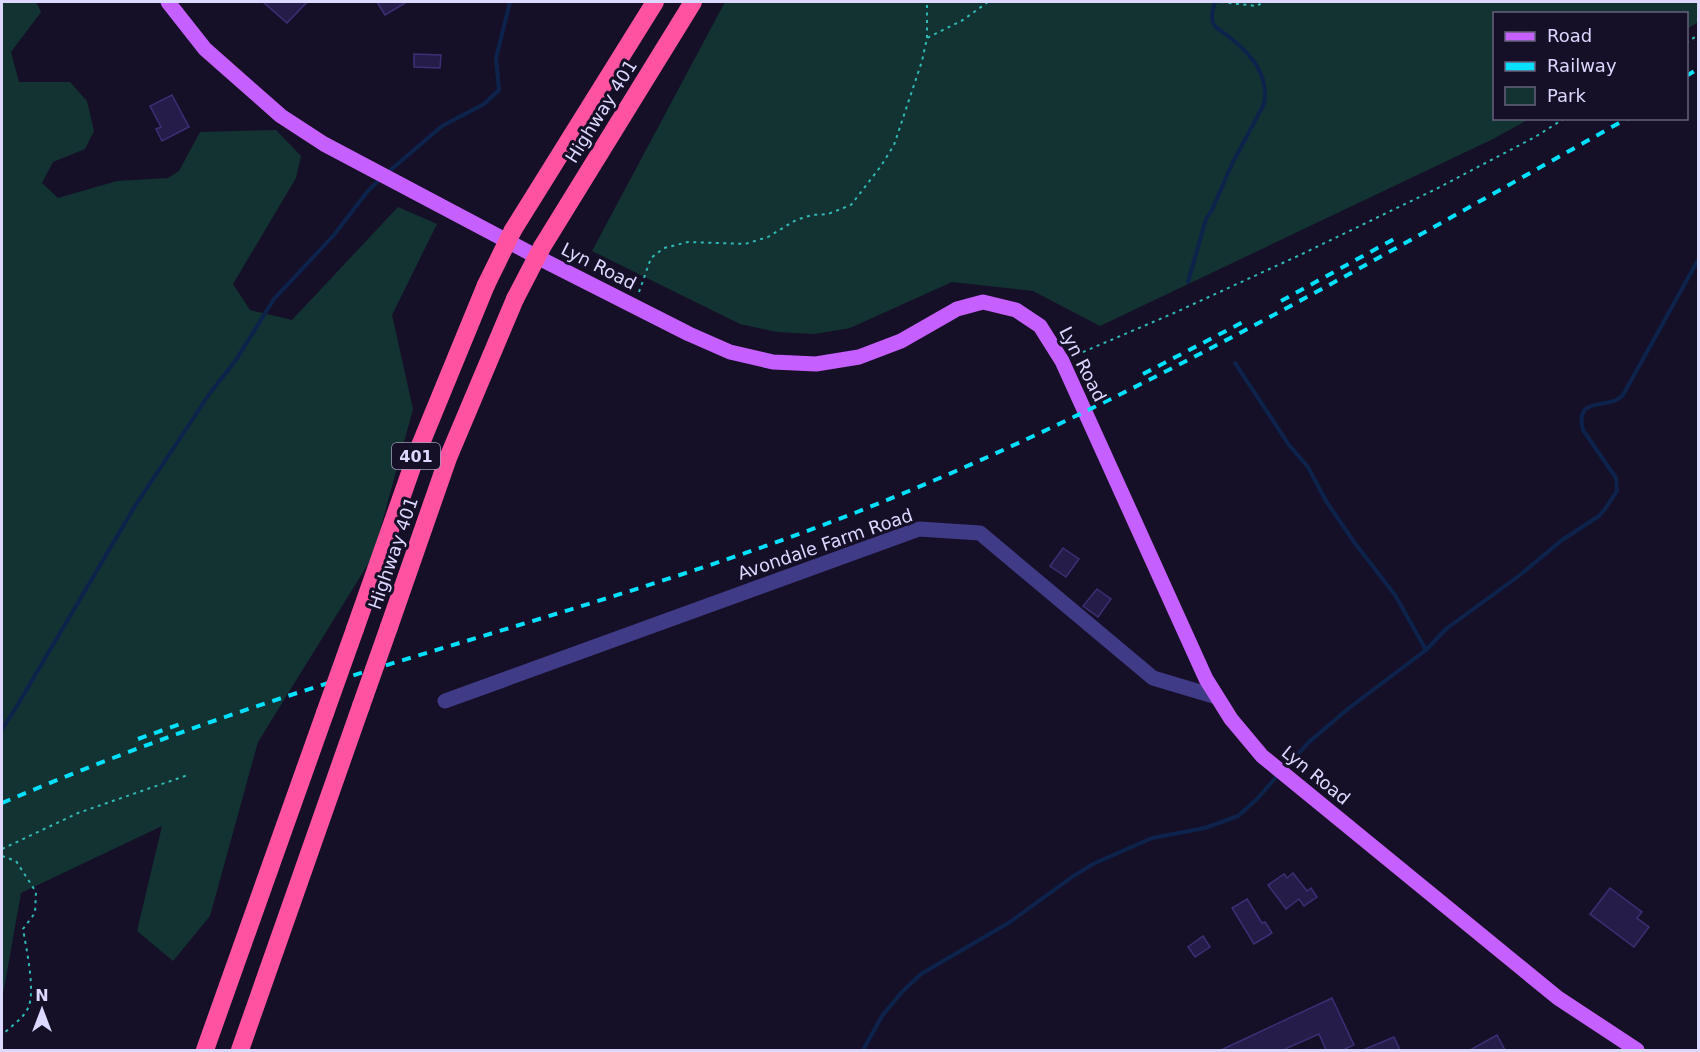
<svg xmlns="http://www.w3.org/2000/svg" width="1700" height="1052" viewBox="0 0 1700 1052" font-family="'DejaVu Sans',sans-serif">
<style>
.green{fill:#133332}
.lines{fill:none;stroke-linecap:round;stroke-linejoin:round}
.stream{stroke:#0d234b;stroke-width:4}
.building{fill:#261c49;stroke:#3e2e75;stroke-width:1.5}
.path{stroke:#30bab5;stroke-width:2;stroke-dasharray:3 4.5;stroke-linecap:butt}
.minor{stroke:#403b87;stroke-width:15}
.major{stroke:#c65fff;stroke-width:15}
.highway{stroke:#ff53a2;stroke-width:18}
.rail{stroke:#04e1fe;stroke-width:4;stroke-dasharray:9 8;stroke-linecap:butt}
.highway-bridge{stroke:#ff53a2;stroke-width:18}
.labels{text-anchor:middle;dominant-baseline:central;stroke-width:6;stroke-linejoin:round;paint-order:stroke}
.shield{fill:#151028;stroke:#a19cbe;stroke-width:1.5}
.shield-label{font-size:16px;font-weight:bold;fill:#ddd8ff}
.street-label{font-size:18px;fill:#ddd8ff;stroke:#151028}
</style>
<rect width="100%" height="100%" fill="#151028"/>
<g class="green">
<path d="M2,2H36L41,12L11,52L19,82H70L87,101L94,131L85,149L53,162L42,183L58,198L117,181L168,178L179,171L200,132L276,130L301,156L296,178L233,284L250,310L292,320L398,207L437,224L392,315L413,409L373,556L258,742L210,916L173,961L137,931L162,826L21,893L2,1000Z"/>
<path d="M725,2H1698V22L1687,29L1686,14H1494V118L1529,119L1493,139L1100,326L1033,291L952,282L850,328L814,334L777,332L740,324L592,251Z"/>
</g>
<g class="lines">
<g class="stream">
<path d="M387,173L442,126L484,104L499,90L496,58L510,2"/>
<path d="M1188,282L1206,219L1212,210L1232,164L1264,104C1269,78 1253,56 1233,40C1228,35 1218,30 1214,25C1210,18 1213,9 1215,2"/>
<path d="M1235,363L1289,445L1308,467L1326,501L1354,542L1395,595L1426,650"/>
<path d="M2,729L14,711L135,506L210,393L236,360L274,299L334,235L367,192L381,178"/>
<path d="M1284,769L1309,742L1349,708L1426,650L1446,629L1520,575L1562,540L1599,516L1605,509L1617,491L1616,478L1583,430C1574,394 1609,411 1623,395L1698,260"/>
<path d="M863,1050L882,1016L901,993L921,974L1010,922L1072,877L1093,864L1152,838L1205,828L1238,816L1257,799L1279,774"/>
</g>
</g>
<g class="building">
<path d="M263,2H307L287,23Z"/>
<path d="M377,2H407L385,15Z"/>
<path d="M414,54L441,55L440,68L414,67Z"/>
<path d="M172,95L189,127L162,141L156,129L161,127L150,106Z"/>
<path d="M1063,548L1079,559L1066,577L1050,566Z"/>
<path d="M1097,589L1111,599L1098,617L1083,606Z"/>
<path d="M1293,873L1307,891L1311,888L1317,897L1304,906L1299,899L1286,909L1268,885L1284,874L1287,878Z"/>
<path d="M1610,888L1642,912L1637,918L1649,927L1634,947L1590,914Z"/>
<path d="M1247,899L1262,923L1265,922L1272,933L1254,944L1232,908Z"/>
<path d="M1203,936L1210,947L1195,957L1188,947Z"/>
<path d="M1332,998L1354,1045L1343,1050H1326L1319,1034L1283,1050H1221Z"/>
<path d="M1497,1035L1505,1050H1470Z"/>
<path d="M1394,1037L1400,1050H1363Z"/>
</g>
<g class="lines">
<g class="path">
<path d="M1221,2L1257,6L1263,2"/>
<path d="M927,38V2"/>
<path d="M1686,43L1698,35"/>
<path d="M639,292L651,258L664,248L688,242L745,244L768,237L796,220L812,215L828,214L851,205L881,166L894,145L922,61L927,38L963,20L988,2"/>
<path d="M1076,355L1174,313L1300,255L1438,188L1535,137L1565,118"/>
<path d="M2,849L78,813L188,775"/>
<path d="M2,856L16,861L36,892L35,913L23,929C26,947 36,992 28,1008C23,1019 10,1027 2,1035"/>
</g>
<path class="minor" d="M445,701L919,529L980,533L1153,678L1217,697"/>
<path class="major" d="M168,2L205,49L281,116L324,144L543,260L689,334L730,352L773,362L816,364L859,357L901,341L957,309L983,302L1016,310L1040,326L1062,361L1206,679L1231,719L1262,756L1558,998L1637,1050"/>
<g class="highway">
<path d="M513,230L655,2"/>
<path d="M542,247L693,2"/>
<path d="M389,627L448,458L515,299"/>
<path d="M355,629L417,453L486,285"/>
<path d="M205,1050L325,713"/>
<path d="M240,1050L361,706"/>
</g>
<g class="rail">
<path d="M1686,76L1698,69"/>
<path d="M1281,301L1394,239"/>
<path d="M1143,374L1247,320"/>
<path d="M138,739L180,724"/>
<path d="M2,803C105,759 211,720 319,686C497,630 677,582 852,514C1123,408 1374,260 1628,118"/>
</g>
<g class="highway-bridge">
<path d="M486,285L513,230"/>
<path d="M515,299L542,247"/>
<path d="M361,706L389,627"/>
<path d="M325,713L355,629"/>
</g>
</g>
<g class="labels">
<rect class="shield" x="392" y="443" width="48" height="26" rx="4.5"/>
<g class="shield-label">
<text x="416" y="456">401</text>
</g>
<g class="street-label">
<text transform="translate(601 111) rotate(-58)">Highway 401</text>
<text transform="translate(599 266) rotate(27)">Lyn Road</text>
<text transform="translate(1083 364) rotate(63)">Lyn Road</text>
<text transform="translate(825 544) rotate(-19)">Avondale Farm Road</text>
<text transform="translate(393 553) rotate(-71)">Highway 401</text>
<text transform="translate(1316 775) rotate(39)">Lyn Road</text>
</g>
</g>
<rect width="1700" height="1052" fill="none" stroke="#ddd8ff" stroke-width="6"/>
<rect x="1493" y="12" width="195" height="108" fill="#151028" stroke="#65607e" stroke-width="1.5"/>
<rect x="1505" y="32" width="30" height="9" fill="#c65fff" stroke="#65607e" stroke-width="1.5"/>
<text x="1547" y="42" font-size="18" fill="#ddd8ff">Road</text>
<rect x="1505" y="62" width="30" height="9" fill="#04e1fe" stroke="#65607e" stroke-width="1.5"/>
<text x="1547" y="72" font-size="18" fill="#ddd8ff">Railway</text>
<rect x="1505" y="87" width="30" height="18" fill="#133332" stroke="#65607e" stroke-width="1.5"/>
<text x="1547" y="102" font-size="18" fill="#ddd8ff">Park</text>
<g transform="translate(42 1010)" stroke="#151028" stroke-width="4.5" paint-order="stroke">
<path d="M0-4.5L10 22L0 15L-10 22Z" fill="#ddd8ff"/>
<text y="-9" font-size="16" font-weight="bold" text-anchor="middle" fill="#ddd8ff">N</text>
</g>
</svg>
